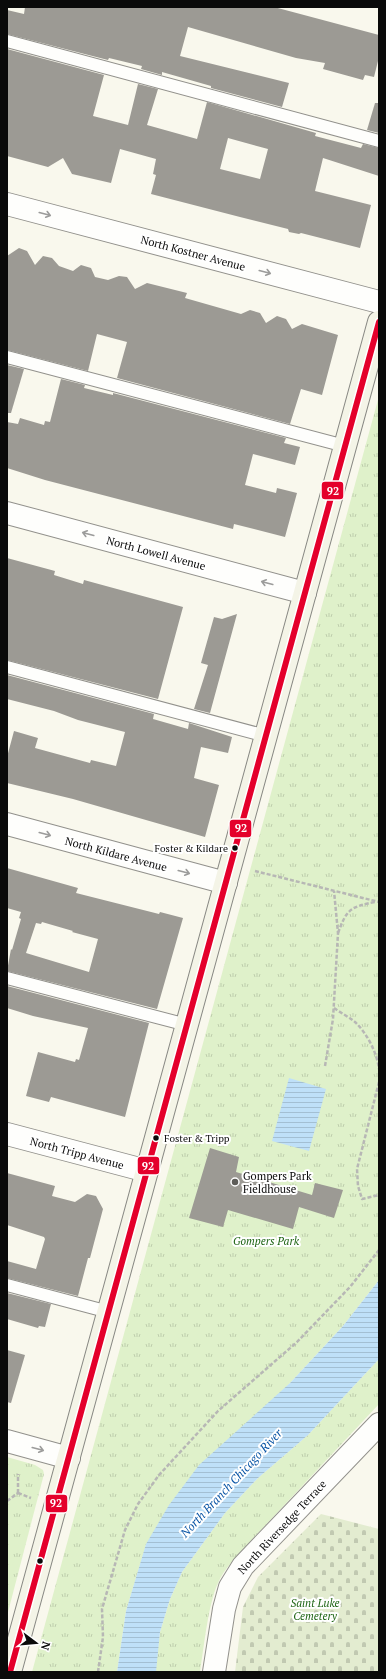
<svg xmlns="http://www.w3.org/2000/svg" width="386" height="1679" viewBox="0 0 386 1679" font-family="'PT Serif',serif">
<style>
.cemetery{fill:url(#cemetery-stones)}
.park{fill:url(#park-tufts)}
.water{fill:url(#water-rules)}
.building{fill:#9c9a94;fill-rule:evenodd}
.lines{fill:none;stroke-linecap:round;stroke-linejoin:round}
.lane-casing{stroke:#92918c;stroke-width:14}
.street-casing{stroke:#92918c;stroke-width:24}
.secondary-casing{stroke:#888883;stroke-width:24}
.path{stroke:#b7b7b5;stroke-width:2.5;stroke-dasharray:4 2;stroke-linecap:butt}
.lane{stroke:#fefefc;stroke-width:12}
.street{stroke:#fefefc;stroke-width:22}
.secondary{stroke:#f4f4e7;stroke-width:22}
.bus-1-casing{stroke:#fff;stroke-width:9}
.bus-1{stroke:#e4002b;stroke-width:6}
.oneway{stroke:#9c9c9b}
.bus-dot{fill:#0a0a0a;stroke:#fff;stroke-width:1.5}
.poi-dot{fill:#5e5d59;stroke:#fff;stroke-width:1.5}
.labels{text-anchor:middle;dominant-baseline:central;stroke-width:4;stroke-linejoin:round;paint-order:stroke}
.bus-label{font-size:10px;fill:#0a0a0a;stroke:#fff;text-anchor:end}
.street-label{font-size:11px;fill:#0a0a0a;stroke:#fff}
.poi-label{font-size:11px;fill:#0a0a0a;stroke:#fff;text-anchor:start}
.park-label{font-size:11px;font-style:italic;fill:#206616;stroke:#fff}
.water-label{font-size:12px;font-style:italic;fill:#0a55a5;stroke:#fff}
.line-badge{stroke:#fff;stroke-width:1.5}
.badge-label{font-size:11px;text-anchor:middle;font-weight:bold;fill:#fff}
</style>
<defs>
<pattern id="cemetery-stones" width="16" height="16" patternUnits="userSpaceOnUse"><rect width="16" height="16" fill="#e3ecd0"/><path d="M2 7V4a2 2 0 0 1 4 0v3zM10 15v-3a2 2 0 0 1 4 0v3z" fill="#c1c9b1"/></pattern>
<pattern id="park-tufts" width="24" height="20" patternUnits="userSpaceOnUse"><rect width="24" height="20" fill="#dff1ca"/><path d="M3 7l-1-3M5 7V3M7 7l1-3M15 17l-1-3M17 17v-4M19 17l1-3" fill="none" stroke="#becdac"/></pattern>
<pattern id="water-rules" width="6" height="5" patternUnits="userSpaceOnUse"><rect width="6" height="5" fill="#bfe0f8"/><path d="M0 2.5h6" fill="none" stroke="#a3bfd3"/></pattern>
</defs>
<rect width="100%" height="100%" fill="#f9f8ed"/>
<path class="cemetery" d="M321,1514L379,1529V1672H235L243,1607L258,1577Z"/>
<g class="park">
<path d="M379,396V1280L343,1326L290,1383L146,1545L126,1611L117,1672H32Z"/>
<path d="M379,1359V1404L246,1546C236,1557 224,1569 218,1583C208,1605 204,1647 200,1672H155L160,1632L170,1599L182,1572L225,1513L258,1478L308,1435Z"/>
<path d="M7,1457L35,1465L43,1470L44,1474L7,1616Z"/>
</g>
<g class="water">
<path d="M289,1078L326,1089L309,1151L272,1141Z"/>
<path d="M379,1280V1359L308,1435L258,1478L225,1513L182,1572L170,1599L160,1632L156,1672H117L126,1611L146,1544L169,1505L199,1465L290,1383L343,1326Z"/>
</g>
<g class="building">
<path d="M25,7H274L379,35V57L374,77L365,75L363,80L323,69L325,63L296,58L188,27L180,56L289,83L282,107L211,88V86L162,72V75L141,69L142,66L109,58L108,60L7,34V10L24,14Z"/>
<path d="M7,49L104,75L93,116L128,125L138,84L158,89L147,125L197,139L207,102L316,133L315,136L361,148L363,144L379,148V176L323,158L315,191L371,205L360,248L301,233L299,234L289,232L288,229L240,217L151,194L156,175L153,174L156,159L120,149L111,183L72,174L63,158L48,167L7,156ZM228,138L268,149L260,179L220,169Z"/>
<path d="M375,103H379V133L367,130Z"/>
<path d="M19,248L27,251L35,265L43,256L52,258L59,266L73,271L81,265L91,268L95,277L108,280L119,276L127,277L135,289L147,283L187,293L185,298L241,314L250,310L260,313L266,323L277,316L286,319L292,329L302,324L338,335L322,395L301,389L290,424L117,378L127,342L97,334L88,371L7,350V256Z"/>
<path d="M7,365L24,369L11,413H7Z"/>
<path d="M61,379L85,385L84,388L113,395V393L286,438L284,443L300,447L295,465L253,454L245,485L276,493L277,488L297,493L285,537L234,524L233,529L45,480L7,468V422L18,424L20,418L44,425L45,421L50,422Z"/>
<path d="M7,558L55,571L54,575L83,584L84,580L183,607L158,699L7,660Z"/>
<path d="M237,614L210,713L194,709L208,665L201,663L214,617L222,619Z"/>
<path d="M7,675L154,714L153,719L188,729L189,723L232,737L228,753L201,747L194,778L219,785L205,837L73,799L7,783V757L14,731L38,738L35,748L90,763L91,760L116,766L125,732L78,720L54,711L7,699Z"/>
<path d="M7,868L78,888L76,893L159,914L160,912L183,918L157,1009L7,971L11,949L12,950L21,919L19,918L21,912L7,908ZM42,922L73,931L72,932L98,939L89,972L26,953L36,923L41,924Z"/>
<path d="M7,986L149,1023L125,1117L51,1097L49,1102L26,1096L38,1052L75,1062L76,1059L79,1060L88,1028L33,1016L7,1008Z"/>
<path d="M210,1148L239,1157L236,1172L312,1195L315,1183L343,1190L334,1218L299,1207L293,1229L228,1210L223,1227L189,1218Z"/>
<path d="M7,1173L55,1186L52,1196L75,1202L87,1194L96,1196L103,1209L90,1258H88L78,1296L7,1278V1261L36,1269L45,1239L44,1237L7,1225Z"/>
<path d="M7,1293L51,1304L45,1327L39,1326L38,1328L7,1319Z"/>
<path d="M7,1350L25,1355L11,1403L7,1402Z"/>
</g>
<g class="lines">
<g class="lane-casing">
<g id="lane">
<path d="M7,41L379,141"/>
<path d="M7,357L345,446"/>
<path d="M7,667L266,736"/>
<path d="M7,978L187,1025"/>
<path d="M7,1285L109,1312"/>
</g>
</g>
<g class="street-casing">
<g id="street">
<path d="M7,204L379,302"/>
<path d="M7,513L305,593"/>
<path d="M7,824L226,883"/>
<path d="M7,1134L147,1171"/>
<path d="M7,1441L69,1458"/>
<path d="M214,1672L224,1609L230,1587L243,1566L379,1424"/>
</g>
</g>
<g class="secondary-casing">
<path id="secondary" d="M10,1672L379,322"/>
</g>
<g class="path">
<path d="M255,871L379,902"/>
<path d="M338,933C347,909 350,907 375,902"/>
<path d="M334,1008C341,1013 349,1017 355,1022C367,1033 377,1053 379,1069"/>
<path d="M325,1066L333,1019L338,933L334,891"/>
<path d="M379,1082L357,1169L358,1186L362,1199L379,1195"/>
<path d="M18,1493V1474"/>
<path d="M18,1493L31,1498"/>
<path d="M7,1501L18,1493"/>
<path d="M98,1672L103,1637L102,1609L125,1530L138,1504L159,1475L218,1411L297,1342L350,1287L379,1250"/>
</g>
<use href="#lane" class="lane"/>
<use href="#street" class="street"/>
<use href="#secondary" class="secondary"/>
<g class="bus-1-casing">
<path id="bus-1" d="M10,1672L379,322"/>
</g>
<use href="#bus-1" class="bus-1"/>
</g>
<defs><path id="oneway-shaft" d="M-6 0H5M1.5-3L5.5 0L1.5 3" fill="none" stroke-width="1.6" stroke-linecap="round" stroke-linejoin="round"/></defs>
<g class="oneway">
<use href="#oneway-shaft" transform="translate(45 214) rotate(15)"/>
<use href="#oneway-shaft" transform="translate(265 272) rotate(15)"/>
<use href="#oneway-shaft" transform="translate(88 534) rotate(-165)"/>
<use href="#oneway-shaft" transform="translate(267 583) rotate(-165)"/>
<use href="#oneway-shaft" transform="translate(45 834) rotate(15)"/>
<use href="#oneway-shaft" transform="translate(184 872) rotate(15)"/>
<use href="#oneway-shaft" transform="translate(38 1449) rotate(15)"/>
</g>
<g class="bus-dot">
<circle cx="235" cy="848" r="3.5"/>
<circle cx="156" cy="1138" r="3.5"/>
<circle cx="40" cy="1561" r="3.5"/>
</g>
<circle class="poi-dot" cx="235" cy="1182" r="4"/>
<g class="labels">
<g class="bus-label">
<text x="228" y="848">Foster &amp; Kildare</text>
<text x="164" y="1138" text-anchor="start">Foster &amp; Tripp</text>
</g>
<g class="street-label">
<text transform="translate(193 253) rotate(15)">North Kostner Avenue</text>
<text transform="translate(156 553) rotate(15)">North Lowell Avenue</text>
<text transform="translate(116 854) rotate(15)">North Kildare Avenue</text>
<text transform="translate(77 1153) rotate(15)">North Tripp Avenue</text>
<text transform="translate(282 1527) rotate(-47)">North Riversedge Terrace</text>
</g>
<g class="poi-label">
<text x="243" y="1176">Gompers Park<tspan x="243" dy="13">Fieldhouse</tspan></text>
</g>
<g class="park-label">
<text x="266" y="1241">Gompers Park</text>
<text x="315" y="1603">Saint Luke<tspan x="315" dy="13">Cemetery</tspan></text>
</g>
<g class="water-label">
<text transform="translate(231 1483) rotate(-47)">North Branch Chicago River</text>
</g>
</g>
<g class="line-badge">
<rect x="321" y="481" width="23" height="19" rx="4" fill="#e4002b"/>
<rect x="229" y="819" width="23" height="19" rx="4" fill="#e4002b"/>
<rect x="137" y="1156" width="23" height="19" rx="4" fill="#e4002b"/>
<rect x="45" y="1494" width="23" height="19" rx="4" fill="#e4002b"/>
</g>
<g class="badge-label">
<text x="333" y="495">92</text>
<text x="241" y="832">92</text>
<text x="148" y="1170">92</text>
<text x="56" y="1507">92</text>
</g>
<rect width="386" height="1679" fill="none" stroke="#0a0a0a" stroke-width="16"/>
<g transform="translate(36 1643) rotate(106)" stroke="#ffffff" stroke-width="3" paint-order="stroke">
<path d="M0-3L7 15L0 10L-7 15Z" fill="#0a0a0a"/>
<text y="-6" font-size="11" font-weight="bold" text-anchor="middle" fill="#0a0a0a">N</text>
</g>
</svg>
